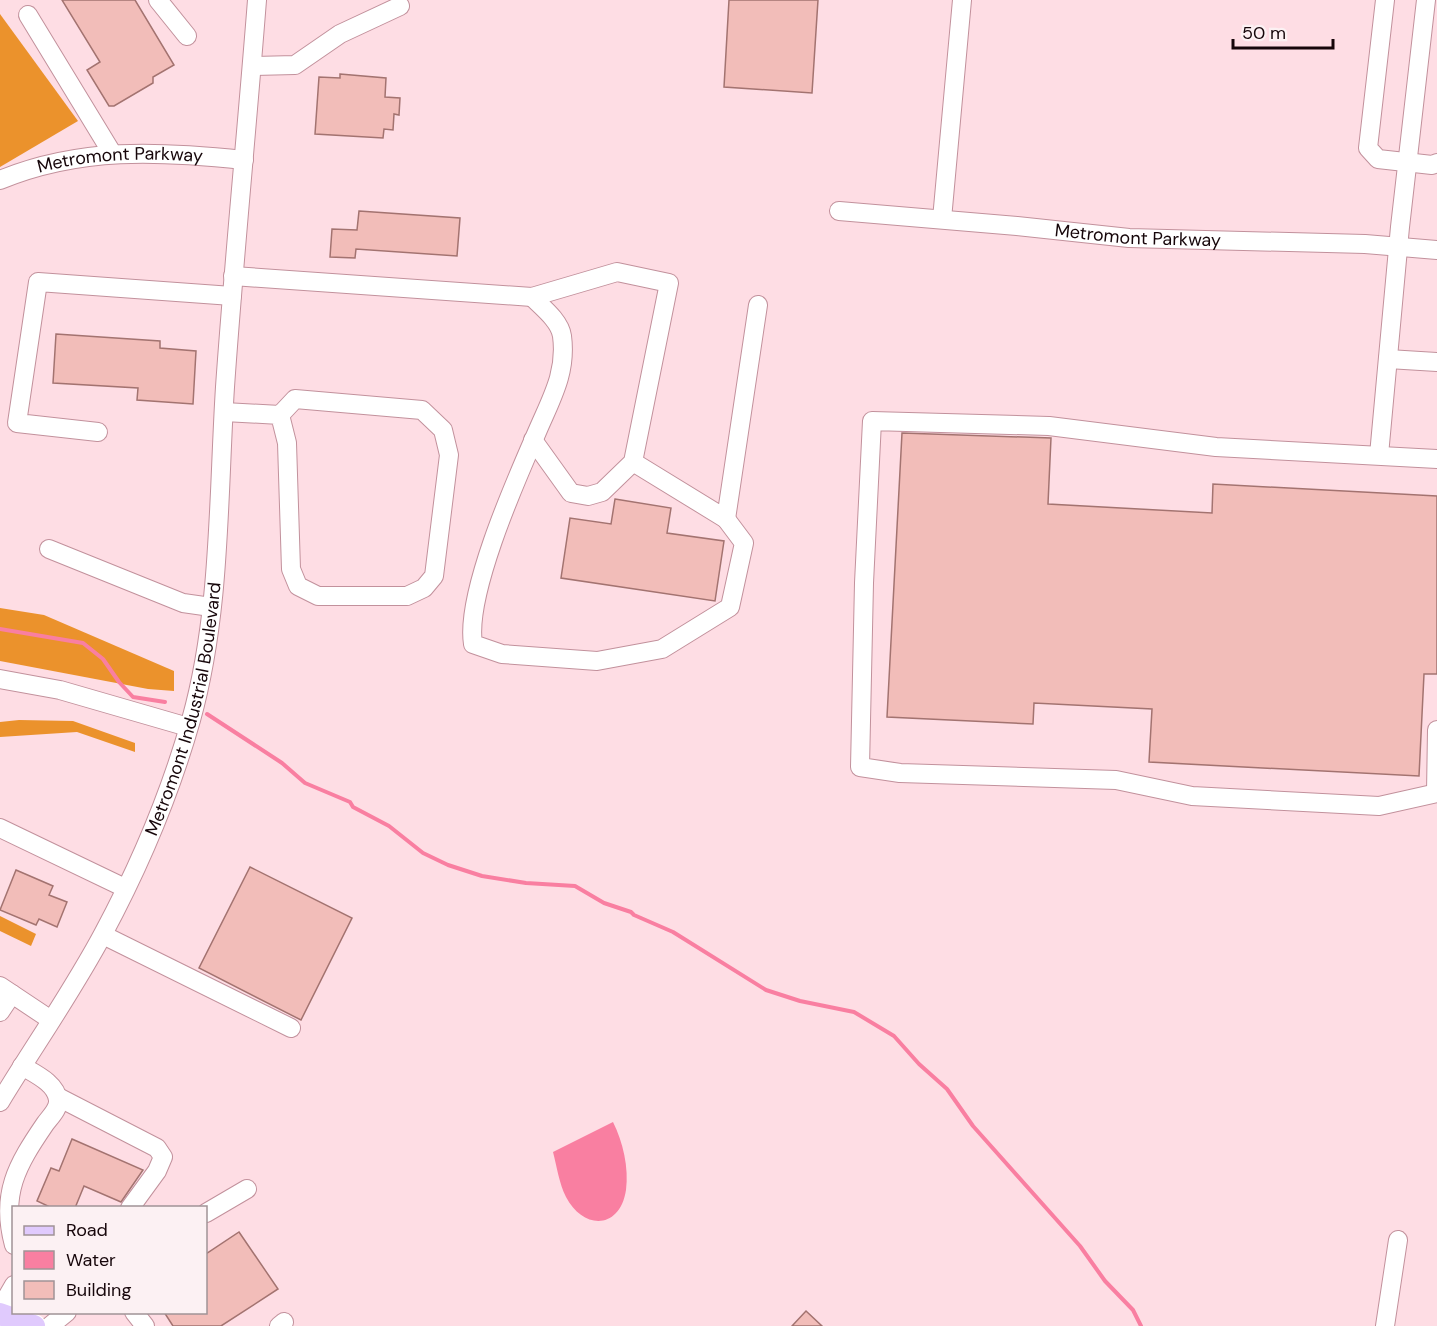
<svg xmlns="http://www.w3.org/2000/svg" width="1437" height="1326" viewBox="0 0 1437 1326" font-family="'DM Sans',sans-serif">
<style>
.forest{fill:#eb922c}
.water{fill:#f97fa1}
.lines{fill:none;stroke-linecap:round;stroke-linejoin:round}
.stream{stroke:#f97fa1;stroke-width:4}
.building{fill:#f2bdb9;stroke:#a37370;stroke-width:1.5}
.minor-casing{stroke:#c2919c;stroke-width:20}
.major-casing{stroke:#fff;stroke-width:24}
.minor{stroke:#fff;stroke-width:18}
.major{stroke:#e0cafd;stroke-width:22}
.labels{text-anchor:middle;dominant-baseline:central;stroke-width:6;stroke-linejoin:round;paint-order:stroke}
.street-label{font-size:18px;fill:#16060a;stroke:#fcf1f3}
</style>
<rect width="100%" height="100%" fill="#fedde4"/>
<g class="forest">
<path d="M0,14L78,121L0,167Z"/>
<path d="M0,608L44,615L174,671V691L148,689L0,661Z"/>
<path d="M19,720L73,721L135,743V752L77,732L0,737V722Z"/>
<path d="M0,916L36,934L31,946L0,931Z"/>
</g>
<path class="water" d="M613,1122C623,1142 629,1168 626,1190C620,1230 583,1230 566,1197C559,1183 557,1167 553,1152Z"/>
<g class="lines">
<g class="stream">
<path d="M0,629L83,643L103,659L119,682L133,697L165,702"/>
<path d="M207,714L282,763L305,783L350,802L353,807L389,826L423,853L448,865L482,876L526,883L575,886L604,903L631,912L634,915L673,932L766,990L800,1001L854,1012L894,1036L919,1064L947,1089L973,1126L1080,1246L1105,1281L1133,1310L1141,1326"/>
</g>
</g>
<g class="building">
<path d="M62,0H135L174,65L153,77V83L114,106H109L87,70L100,62Z"/>
<path d="M729,0H818L812,93L724,87Z"/>
<path d="M340,74L386,78L385,97L400,98L399,115L394,114L393,130L384,129L383,138L315,134L319,77L340,78Z"/>
<path d="M359,211L460,218L457,256L356,249L355,258L330,257L332,229L357,230Z"/>
<path d="M56,334L160,341V348L196,351L193,404L137,400L138,388L53,383Z"/>
<path d="M902,433L1051,438L1048,504L1212,513L1213,484L1437,496V674H1424L1419,776L1149,762L1152,709L1034,703L1033,724L887,717Z"/>
<path d="M615,499L671,508L667,533L724,541L715,601L561,578L570,518L611,524Z"/>
<path d="M250,867L352,918L301,1020L199,968Z"/>
<path d="M16,870L53,886L49,895L67,902L57,927L39,919L36,925L0,910Z"/>
<path d="M72,1139L143,1170L121,1202L84,1186L75,1208H52L37,1201L51,1168L59,1171Z"/>
<path d="M239,1232L278,1289L221,1326H173L164,1312H206V1254Z"/>
<path d="M806,1311L822,1326H792Z"/>
</g>
<g class="lines">
<g class="minor-casing">
<g id="minor">
<path d="M158,0L187,36"/>
<path d="M1385,0L1368,148L1378,159L1432,165L1437,163"/>
<path d="M28,15L112,153"/>
<path d="M252,66L295,65L340,34L400,6"/>
<path id="s1" d="M0,180C80,147 159,151 244,160"/>
<path id="s2" d="M839,211L1017,226L1129,238L1365,244L1437,250"/>
<path d="M942,219L962,0"/>
<path d="M233,276L532,297L617,272L669,283L633,462L602,492L588,496L571,493L533,440"/>
<path d="M532,297C542,307 560,321 562,336C567,373 551,399 537,432C516,480 465,594 473,644L502,654L597,661L662,649L730,607L744,543L726,519"/>
<path d="M1388,359L1437,362"/>
<path d="M224,412L280,415L295,399L422,410L443,430L449,455L434,576L424,588L407,596H318L298,586L291,569L287,443L280,415"/>
<path d="M98,432L17,423L38,282L232,296"/>
<path d="M1379,455L1400,227L1426,0"/>
<path d="M1437,459L1216,447L1049,426L872,421L864,583L860,767L900,773L1116,780L1192,796L1379,806L1437,793"/>
<path d="M633,462L726,519L758,305"/>
<path d="M49,549L183,603L211,607"/>
<path d="M0,679L60,690L188,727"/>
<path d="M1436,793L1437,730"/>
<path d="M0,828L125,888"/>
<path d="M103,935L291,1028"/>
<path d="M0,986L51,1020"/>
<path d="M0,1012L12,994"/>
<path d="M58,1097L157,1148L163,1157L157,1171L130,1208"/>
<path id="s3" d="M0,1102C34,1046 72,992 103,934C139,867 170,794 191,720C221,613 218,497 225,387C234,258 247,129 257,0"/>
<path d="M206,1213L247,1189"/>
<path d="M14,1245C0,1194 17,1165 45,1124C50,1117 59,1109 58,1100C56,1083 35,1074 22,1066"/>
<path d="M0,1309L14,1285"/>
<path d="M134,1312L145,1326"/>
<path d="M50,1326L67,1312"/>
<path d="M279,1326L284,1322"/>
<path d="M1385,1326L1398,1240"/>
</g>
</g>
<g class="major-casing">
<path id="major" d="M0,1314L34,1326"/>
</g>
<use href="#minor" class="minor"/>
<use href="#major" class="major"/>
</g>
<g class="labels">
<g class="street-label">
<text stroke="none"><textPath href="#s1" startOffset="123">Metromont Parkway</textPath></text>
<text stroke="none"><textPath href="#s2" startOffset="300">Metromont Parkway</textPath></text>
<text stroke="none"><textPath href="#s3" startOffset="438">Metromont Industrial Boulevard</textPath></text>
</g>
</g>
<rect x="12" y="1206" width="195" height="108" fill="#fcf1f3" stroke="#a09396" stroke-width="1.5"/>
<rect x="24" y="1226" width="30" height="9" fill="#e0cafd" stroke="#a09396" stroke-width="1.5"/>
<text x="66" y="1236" font-size="18" fill="#16060a">Road</text>
<rect x="24" y="1251" width="30" height="18" fill="#f97fa1" stroke="#a09396" stroke-width="1.5"/>
<text x="66" y="1266" font-size="18" fill="#16060a">Water</text>
<rect x="24" y="1281" width="30" height="18" fill="#f2bdb9" stroke="#a09396" stroke-width="1.5"/>
<text x="66" y="1296" font-size="18" fill="#16060a">Building</text>
<path d="M1233 39v9h100v-9" fill="none" stroke="#16060a" stroke-width="3"/>
<text x="1242" y="39" font-size="18" fill="#16060a" stroke="#fcf1f3" stroke-width="4.5" paint-order="stroke">50 m</text>
</svg>
